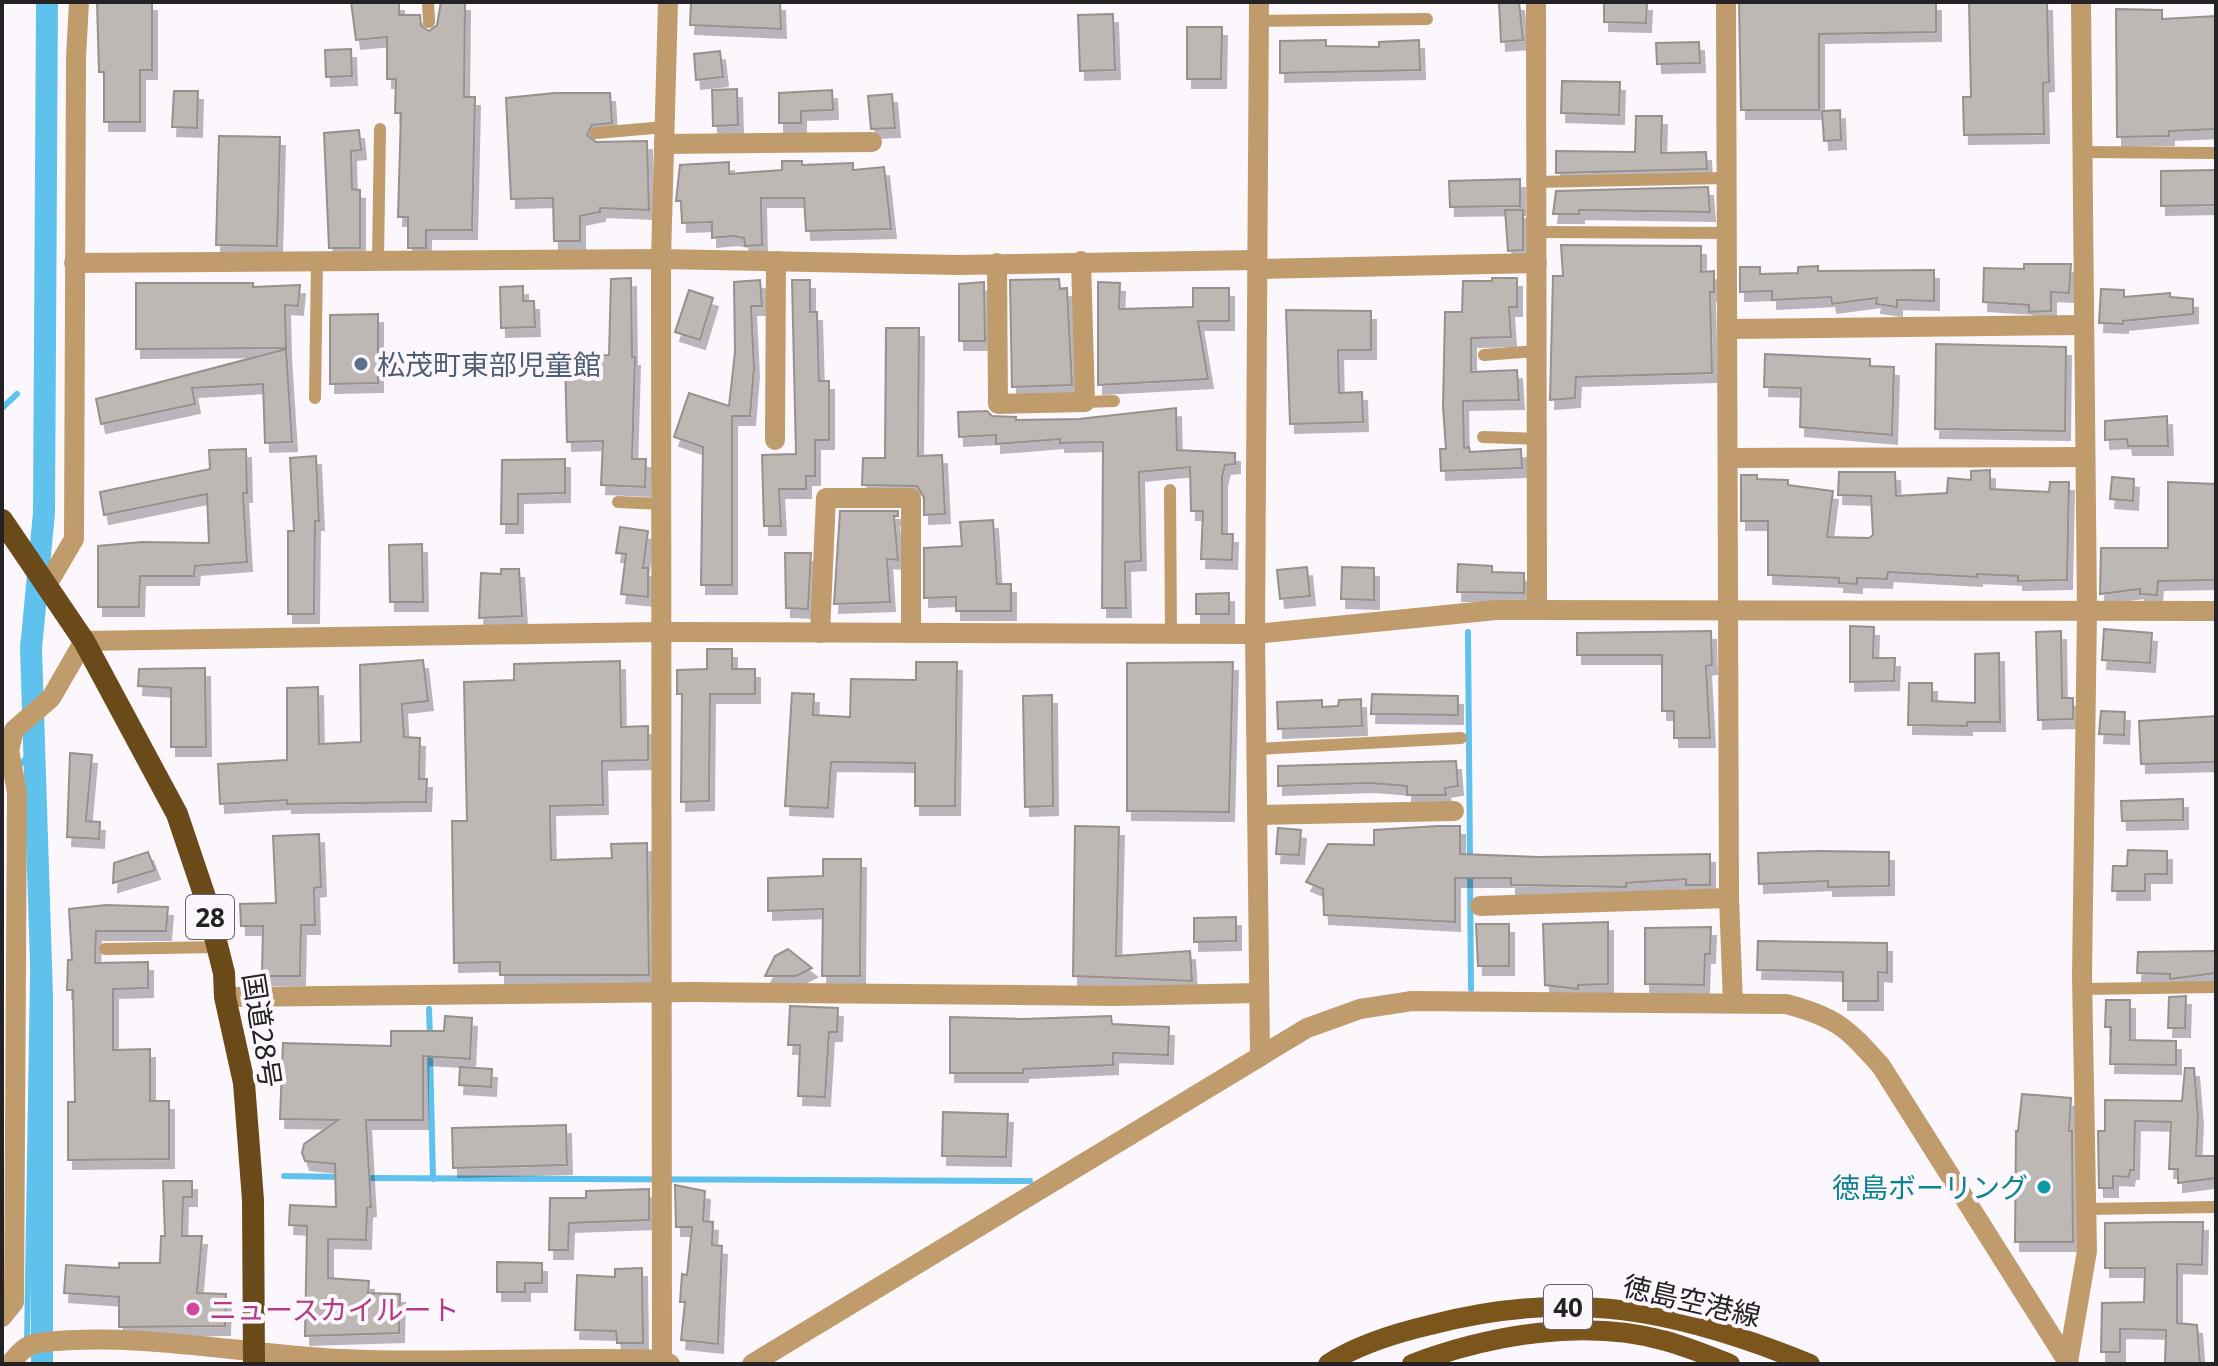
<svg xmlns="http://www.w3.org/2000/svg" width="2218" height="1366" viewBox="0 0 2218 1366" font-family="'Noto Sans','Noto Sans JP',sans-serif">
<style>
.lines{fill:none;stroke-linecap:round;stroke-linejoin:round}
.stream{stroke:#5ec2ec;stroke-width:6}
.canal{stroke:#5ec2ec;stroke-width:22}
.building{fill:#beb8b4;stroke:#97908d;stroke-width:2;filter:url(#shadow)}
.service{stroke:#c09c6d;stroke-width:12}
.minor{stroke:#c09c6d;stroke-width:20}
.tertiary{stroke:#c09c6d;stroke-width:20}
.primary{stroke:#7a551c;stroke-width:20}
.trunk{stroke:#6a4a19;stroke-width:22}
.service-dot{fill:#5c6f8a;stroke:#fcf7fd;stroke-width:3}
.culture-dot{fill:#0f9aa8;stroke:#fcf7fd;stroke-width:3}
.hotel-dot{fill:#d1479c;stroke:#fcf7fd;stroke-width:3}
.labels{text-anchor:middle;dominant-baseline:central;stroke-width:8;stroke-linejoin:round;paint-order:stroke}
.shield{fill:#fcf7fd;stroke:#656265;stroke-width:2}
.shield-label{font-size:26px;font-weight:bold;fill:#242224}
.service-label{font-size:28px;fill:#4e5e75;stroke:#fcf7fd;text-anchor:start}
.street-label{font-size:28px;fill:#242224;stroke:#fcf7fd}
.culture-label{font-size:28px;fill:#0d838f;stroke:#fcf7fd;text-anchor:end}
.hotel-label{font-size:28px;fill:#b23c85;stroke:#fcf7fd;text-anchor:start}
</style>
<defs>
<filter id="shadow"><feDropShadow dx="5" dy="9" stdDeviation="0" flood-color="#0004"/></filter>
</defs>
<rect width="100%" height="100%" fill="#fcf7fd"/>
<g class="lines">
<g class="stream">
<path d="M2,408L17,394"/>
<path d="M1468,632L1470,862"/>
<path d="M19,766L33,751"/>
<path d="M1470,873L1471,989"/>
<path d="M429,1009L430,1036"/>
<path d="M430,1051L433,1179"/>
<path d="M284,1176L341,1177"/>
<path d="M364,1178L1030,1181"/>
<path d="M27,1343L33,975"/>
</g>
<path class="canal" d="M42,1364V996L31,648L44,513L47,2"/>
</g>
<g class="building">
<path d="M97,2H152V70H140V122H104V72H99Z"/>
<path d="M351,2H399V15H420L421,26L429,31L437,25L441,2H465L464,97H475L472,230H426V248H408V217H398L401,113H395L396,79H387V37L356,40Z"/>
<path d="M691,2H780L781,29L690,25Z"/>
<path d="M1499,2H1519L1523,40L1501,42Z"/>
<path d="M1604,2H1647L1646,23L1604,22Z"/>
<path d="M1739,2H1936V32L1819,34V110H1741Z"/>
<path d="M1969,2H2047L2049,82L2043,83L2044,134L1964,135L1963,97H1971Z"/>
<path d="M2116,9L2162,10V19L2216,16V129L2169,131V136L2117,137Z"/>
<path d="M1113,14L1115,70L1080,71L1078,15Z"/>
<path d="M1187,27H1222L1221,79H1187Z"/>
<path d="M1326,40V46L1379,47V42L1419,40L1420,70L1280,73V41Z"/>
<path d="M1699,42L1700,63L1657,64L1656,43Z"/>
<path d="M351,49L352,76L326,77L325,50Z"/>
<path d="M720,51L723,77L696,80L694,54Z"/>
<path d="M1562,81L1620,82L1619,115L1561,113Z"/>
<path d="M737,89L738,125L713,126L712,90Z"/>
<path d="M832,90L833,110L801,111V123H779V93Z"/>
<path d="M174,91H198L197,128L172,127Z"/>
<path d="M555,93H610L612,123L592,125L587,135L596,142L647,141L649,210L600,208V212L580,216V241H554L553,198L511,199L506,98Z"/>
<path d="M892,94L895,128L871,129L868,96Z"/>
<path d="M1840,110L1841,140L1824,141L1822,111Z"/>
<path d="M1636,116H1662L1661,153L1706,152L1707,169L1556,173V151L1635,152Z"/>
<path d="M359,130L361,150L351,151L352,189L360,190V248H329L324,133Z"/>
<path d="M219,136L280,137L277,246L216,245Z"/>
<path d="M782,161H802V165L853,163V170L884,167L891,229L806,231L804,198H761L762,245L745,246L744,238L733,236L712,238V222L682,223L681,201H676L680,165L729,162V174L782,170Z"/>
<path d="M2216,170V205L2161,206V171Z"/>
<path d="M1520,179V206L1450,207L1449,181Z"/>
<path d="M1708,187L1710,212L1579,210V214H1553L1556,191Z"/>
<path d="M1505,210H1523V250L1508,251Z"/>
<path d="M1561,245L1701,246V272L1714,271V292H1710L1712,373L1576,377L1575,398L1550,400L1553,276H1563Z"/>
<path d="M2024,264H2071L2069,293L2051,292V311L2029,312V305L1983,302L1984,268L2024,269Z"/>
<path d="M1818,266V271L1934,270V301L1897,300V307L1876,304L1877,298L1832,304L1831,297L1772,300V291L1740,292V267H1760V274L1798,273V267Z"/>
<path d="M631,278L632,357H635L632,459H646L645,487L601,485L603,441L567,442L565,357L609,355L611,279Z"/>
<path d="M1492,278H1517V307H1509L1511,337L1471,338V372L1517,370L1519,400L1463,401L1464,448L1469,447L1470,452L1521,449L1522,468L1441,471L1440,449H1446L1443,407L1445,312H1462L1463,281H1492Z"/>
<path d="M1059,279L1060,289L1067,288L1072,385L1012,387L1010,280Z"/>
<path d="M760,280L762,306H751L754,368L750,416H732V585H701L703,447L674,437L689,393L729,406L735,352L734,282Z"/>
<path d="M792,280H810V312H817L819,381H829V440H815V476H806V489H779L781,526H764L762,455L796,454Z"/>
<path d="M984,282L985,341H959V284Z"/>
<path d="M1098,282L1120,283L1119,309L1193,307V288H1229V321H1198L1208,379L1098,385Z"/>
<path d="M136,283H253V287L300,285L298,306L285,305L286,348L136,349Z"/>
<path d="M523,286V301H534L535,327L501,328L500,287Z"/>
<path d="M2101,289L2124,290V297L2170,293V297L2193,299V314L2123,321V324L2099,323Z"/>
<path d="M689,290L713,298L700,340L675,332Z"/>
<path d="M1286,310L1371,311V350H1338L1339,393L1362,392L1363,422L1290,424Z"/>
<path d="M378,314V383L330,384V315Z"/>
<path d="M886,328H919L918,456L942,455L945,514L924,515V497L917,486L862,485L863,458H885Z"/>
<path d="M1936,344L2066,347L2065,431L1935,429Z"/>
<path d="M286,349L292,442L265,443L263,384L192,388L195,404L101,424L96,399Z"/>
<path d="M1765,354L1870,359V366L1894,367L1892,435L1800,427L1801,388L1764,387Z"/>
<path d="M1176,408L1177,450L1235,453V464L1225,465L1222,477V534H1233L1232,560L1201,559L1203,511H1191L1190,467L1139,472L1141,561L1125,562L1126,608H1102L1103,442L1060,443V439L996,444V435L959,437L958,412L987,411L992,416L1016,417V420L1079,419Z"/>
<path d="M2167,416L2168,446H2128L2127,439L2105,440V421Z"/>
<path d="M246,449L247,493H243L247,562L195,566L194,576H140L139,607H98V546L142,542L209,543L207,494L104,515L100,492L210,469L209,450Z"/>
<path d="M316,456L319,521H315L314,614H288V531H294L290,458Z"/>
<path d="M565,459V493L518,494V524H501L502,460Z"/>
<path d="M1990,470V489L2049,492L2050,482H2069L2067,580L2018,581V576L1977,574V577L1888,572L1887,579L1857,578V584L1839,583V578L1768,575V521H1741V475H1757V479L1788,480V485L1833,491L1827,537L1869,538L1873,535L1871,496L1838,495L1839,472H1895L1896,496L1947,493L1948,478L1971,480V471Z"/>
<path d="M2112,477L2134,479L2133,501L2110,499Z"/>
<path d="M2168,482L2216,484V580L2158,581L2157,595L2140,594V589L2100,594L2101,548H2168Z"/>
<path d="M840,511H898V516H894L898,560L887,559L890,602L834,604Z"/>
<path d="M993,520L997,584H1011V611H956V597L924,598V548L962,546L960,522Z"/>
<path d="M620,527L648,531L643,568H648V597L621,594L626,554L616,553Z"/>
<path d="M422,544L423,602H390L389,545Z"/>
<path d="M785,553H811L808,609L786,608Z"/>
<path d="M1458,564L1492,566V572L1524,573V593L1457,592Z"/>
<path d="M1307,567L1310,596L1280,599L1277,570Z"/>
<path d="M1342,567L1374,568V600L1341,599Z"/>
<path d="M501,569H519L522,616L479,618L481,573L501,574Z"/>
<path d="M1229,593V614H1196V594Z"/>
<path d="M1850,626L1874,627L1873,658H1895L1894,681L1850,682Z"/>
<path d="M2104,629L2152,633L2150,663L2102,660Z"/>
<path d="M1711,631L1712,665L1706,666L1710,738H1674V711H1662V655H1577V633Z"/>
<path d="M2061,631L2062,698H2073V719L2038,720L2036,632Z"/>
<path d="M707,649H732V669H755V694H710L709,801L681,802L682,694H677V670L707,669Z"/>
<path d="M1999,653L2000,722H1967V726L1908,725L1909,683H1932V701L1975,703V654Z"/>
<path d="M423,660L428,701L402,704L404,737L420,738L419,779H427L426,802L287,804V800L220,804L218,764L287,760V688L318,687L319,744L361,742L360,665Z"/>
<path d="M620,661L621,727L648,726V760L602,761L603,805L550,806L551,860L612,858L611,844L647,843L649,975H500V962L454,963L452,821H467L464,682L514,680V664Z"/>
<path d="M916,662H957L955,806H915V763L831,762L828,808L785,806L792,693L814,694L813,715L850,717L851,679L916,680Z"/>
<path d="M1233,662L1229,812L1127,811V663Z"/>
<path d="M205,668L206,747H171V688L138,686L139,669Z"/>
<path d="M1372,694L1458,696V715L1371,714Z"/>
<path d="M1052,695L1053,806L1025,807L1023,696Z"/>
<path d="M1361,699L1362,726L1278,729L1277,702L1322,700V707L1338,706L1339,700Z"/>
<path d="M2101,711L2125,712L2124,735L2099,734Z"/>
<path d="M2216,716V762L2141,764L2139,721Z"/>
<path d="M70,753L92,755L86,821L100,822L99,839L67,837Z"/>
<path d="M1456,761L1458,786L1445,788L1446,795H1407V786L1369,783L1278,786V766Z"/>
<path d="M2183,799V820L2122,821L2121,801Z"/>
<path d="M1075,826L1119,827L1116,956L1190,951L1192,981L1073,976Z"/>
<path d="M1438,826H1460V854L1539,857L1710,854V885H1686V879L1626,883V887L1511,885V878H1455V922L1324,915L1323,889L1306,882L1328,844L1374,845V830Z"/>
<path d="M1278,828L1301,830L1299,855L1276,854Z"/>
<path d="M319,834L321,887L314,888L315,925H301L300,976H262L263,926H241L240,904L276,903L273,836Z"/>
<path d="M2128,850L2167,851V874H2145V891H2112L2113,866H2127Z"/>
<path d="M1818,851L1889,852V886L1828,887V881L1759,884L1758,853Z"/>
<path d="M148,852L155,870L113,883L114,863Z"/>
<path d="M823,859H861L860,976H822L823,909L768,911V878L823,876Z"/>
<path d="M106,905L168,907L166,931H96L95,963L148,962V988L113,989V1050L150,1049V1101H169V1159L68,1160V1102H75L73,990H67L68,960H72L69,909Z"/>
<path d="M1236,917V941L1194,942V918Z"/>
<path d="M1608,922V984L1578,985V989L1545,985L1543,924Z"/>
<path d="M1476,924H1509V966H1478Z"/>
<path d="M1711,927L1710,954H1705L1704,985L1645,984V928Z"/>
<path d="M1758,941L1887,943V973L1878,972V1001H1843V972L1757,970Z"/>
<path d="M788,949L812,968L796,976H765L775,956Z"/>
<path d="M2215,951L2216,973L2170,979V974L2137,973L2138,952Z"/>
<path d="M2186,996L2185,1028H2168L2169,997Z"/>
<path d="M2106,1000H2130V1040L2176,1041V1065L2110,1064L2111,1027H2105Z"/>
<path d="M790,1006L838,1008L837,1032H829L825,1097L798,1096L800,1045H788Z"/>
<path d="M445,1016L472,1018L470,1059L423,1056V1120H366L371,1207L367,1208L366,1240L328,1239V1278L369,1281L368,1293L400,1294L399,1333L305,1336L307,1226L289,1225L290,1205L336,1207L335,1164L305,1161L302,1153L304,1144L338,1120L280,1119L283,1043L391,1046V1031H444Z"/>
<path d="M1111,1016L1112,1024L1169,1027L1168,1055L1113,1053V1065L1023,1069V1073H950V1017L1023,1019Z"/>
<path d="M460,1067L492,1069L491,1087L459,1085Z"/>
<path d="M2185,1068H2194L2198,1116L2196,1156H2216V1178L2178,1183V1169H2169L2171,1122L2135,1121L2134,1170H2130L2129,1177L2113,1176V1188H2099L2098,1131H2105V1100L2182,1101Z"/>
<path d="M2022,1094L2071,1098L2069,1131H2072L2073,1242H2015L2016,1131H2018Z"/>
<path d="M943,1112L1008,1114L1006,1157L942,1156Z"/>
<path d="M566,1125L567,1165L453,1168L452,1128Z"/>
<path d="M163,1181H192V1197H183L182,1236H202L197,1293L226,1294L225,1326L119,1327V1297L64,1293L66,1265L119,1268V1263H160L161,1236H165Z"/>
<path d="M675,1185L705,1191L703,1221L713,1222L712,1245L722,1246L718,1344L681,1340L685,1302H680L682,1274L687,1275L692,1227H676Z"/>
<path d="M649,1189V1220L569,1223L568,1250H549L550,1198H586V1191Z"/>
<path d="M2172,1222H2203L2202,1265L2177,1264V1323L2197,1325L2200,1364H2165L2166,1330L2120,1329V1352H2101L2102,1303L2144,1302L2145,1268H2105V1223Z"/>
<path d="M497,1262L542,1263V1283H525V1292H497Z"/>
<path d="M642,1268L643,1343H617L616,1331L575,1330L577,1275L615,1277V1269Z"/>
</g>
<g class="lines">
<g class="service">
<path d="M428,2L429,22"/>
<path d="M1259,21L1427,19"/>
<path d="M596,133L665,127"/>
<path d="M2082,152L2214,153"/>
<path d="M1535,182L1727,178"/>
<path d="M1537,232L1727,233"/>
<path d="M378,260L380,129"/>
<path d="M1484,355L1537,351"/>
<path d="M315,398L317,261"/>
<path d="M1085,402L1114,401"/>
<path d="M1483,437L1537,439"/>
<path d="M1170,490L1171,634"/>
<path d="M618,502L661,504"/>
<path d="M1256,749L1461,738"/>
<path d="M105,949L218,947"/>
<path d="M2082,989L2216,987"/>
<path d="M2086,1209L2216,1207"/>
</g>
<g class="minor">
<path d="M1536,2L1537,610"/>
<path d="M1726,2L1729,898L1733,1003"/>
<path d="M664,144L872,142"/>
<path d="M74,263L661,259L958,265L1255,260"/>
<path d="M997,263L998,404L1085,402L1081,261"/>
<path d="M1258,269L1537,263"/>
<path d="M1727,329L2083,325"/>
<path d="M775,440L776,261"/>
<path d="M1728,458L2083,457"/>
<path d="M47,585L74,539L76,57L79,2"/>
<path d="M820,633L826,498H911V633"/>
<path d="M2,762L8,755L14,730L51,698L84,641"/>
<path d="M1257,815L1454,811"/>
<path d="M1480,906L1729,898"/>
<path d="M225,997L693,992L1116,996L1259,993"/>
<path d="M2,1317L14,1302L17,792L9,750"/>
<path d="M662,1360L661,259L668,2"/>
<path d="M2068,1362L2087,1251L2082,976L2087,611L2081,2"/>
<path d="M10,1364C17,1355 26,1344 38,1343C139,1331 240,1354 341,1359C447,1364 555,1356 662,1360L670,1364"/>
</g>
<g class="tertiary">
<path d="M1259,2L1255,634L1260,1054"/>
<path d="M84,641L660,632L1255,634L1496,610L2216,611"/>
<path d="M752,1364L1307,1028L1360,1009L1412,1001L1786,1004C1836,1017 1847,1028 1881,1066L2069,1364"/>
</g>
<g class="primary">
<path d="M1328,1364C1357,1345 1396,1333 1430,1325C1571,1288 1678,1310 1810,1364"/>
<path d="M1412,1364C1490,1335 1584,1318 1666,1341C1688,1347 1709,1356 1730,1364"/>
</g>
<path class="trunk" d="M2,520L84,641L177,814L205,897L224,973L225,997L244,1083L253,1200L254,1364"/>
</g>
<circle class="service-dot" cx="361" cy="364" r="8"/>
<circle class="culture-dot" cx="2044" cy="1187" r="8"/>
<circle class="hotel-dot" cx="193" cy="1309" r="8"/>
<g class="labels">
<g class="shield">
<rect x="186" y="895" width="48" height="44" rx="6"/>
<rect x="1544" y="1285" width="48" height="44" rx="6"/>
</g>
<g class="shield-label">
<text x="210" y="917">28</text>
<text x="1568" y="1307">40</text>
</g>
<g class="service-label">
<text x="377" y="364">松茂町東部児童館</text>
</g>
<g class="street-label">
<text transform="translate(263 1030) rotate(81)">国道28号</text>
<text transform="translate(1692 1300) rotate(13)">徳島空港線</text>
</g>
<g class="culture-label">
<text x="2028" y="1187">徳島ボーリング</text>
</g>
<g class="hotel-label">
<text x="209" y="1309">ニュースカイルート</text>
</g>
</g>
<rect width="2218" height="1366" fill="none" stroke="#242224" stroke-width="8"/>
</svg>
